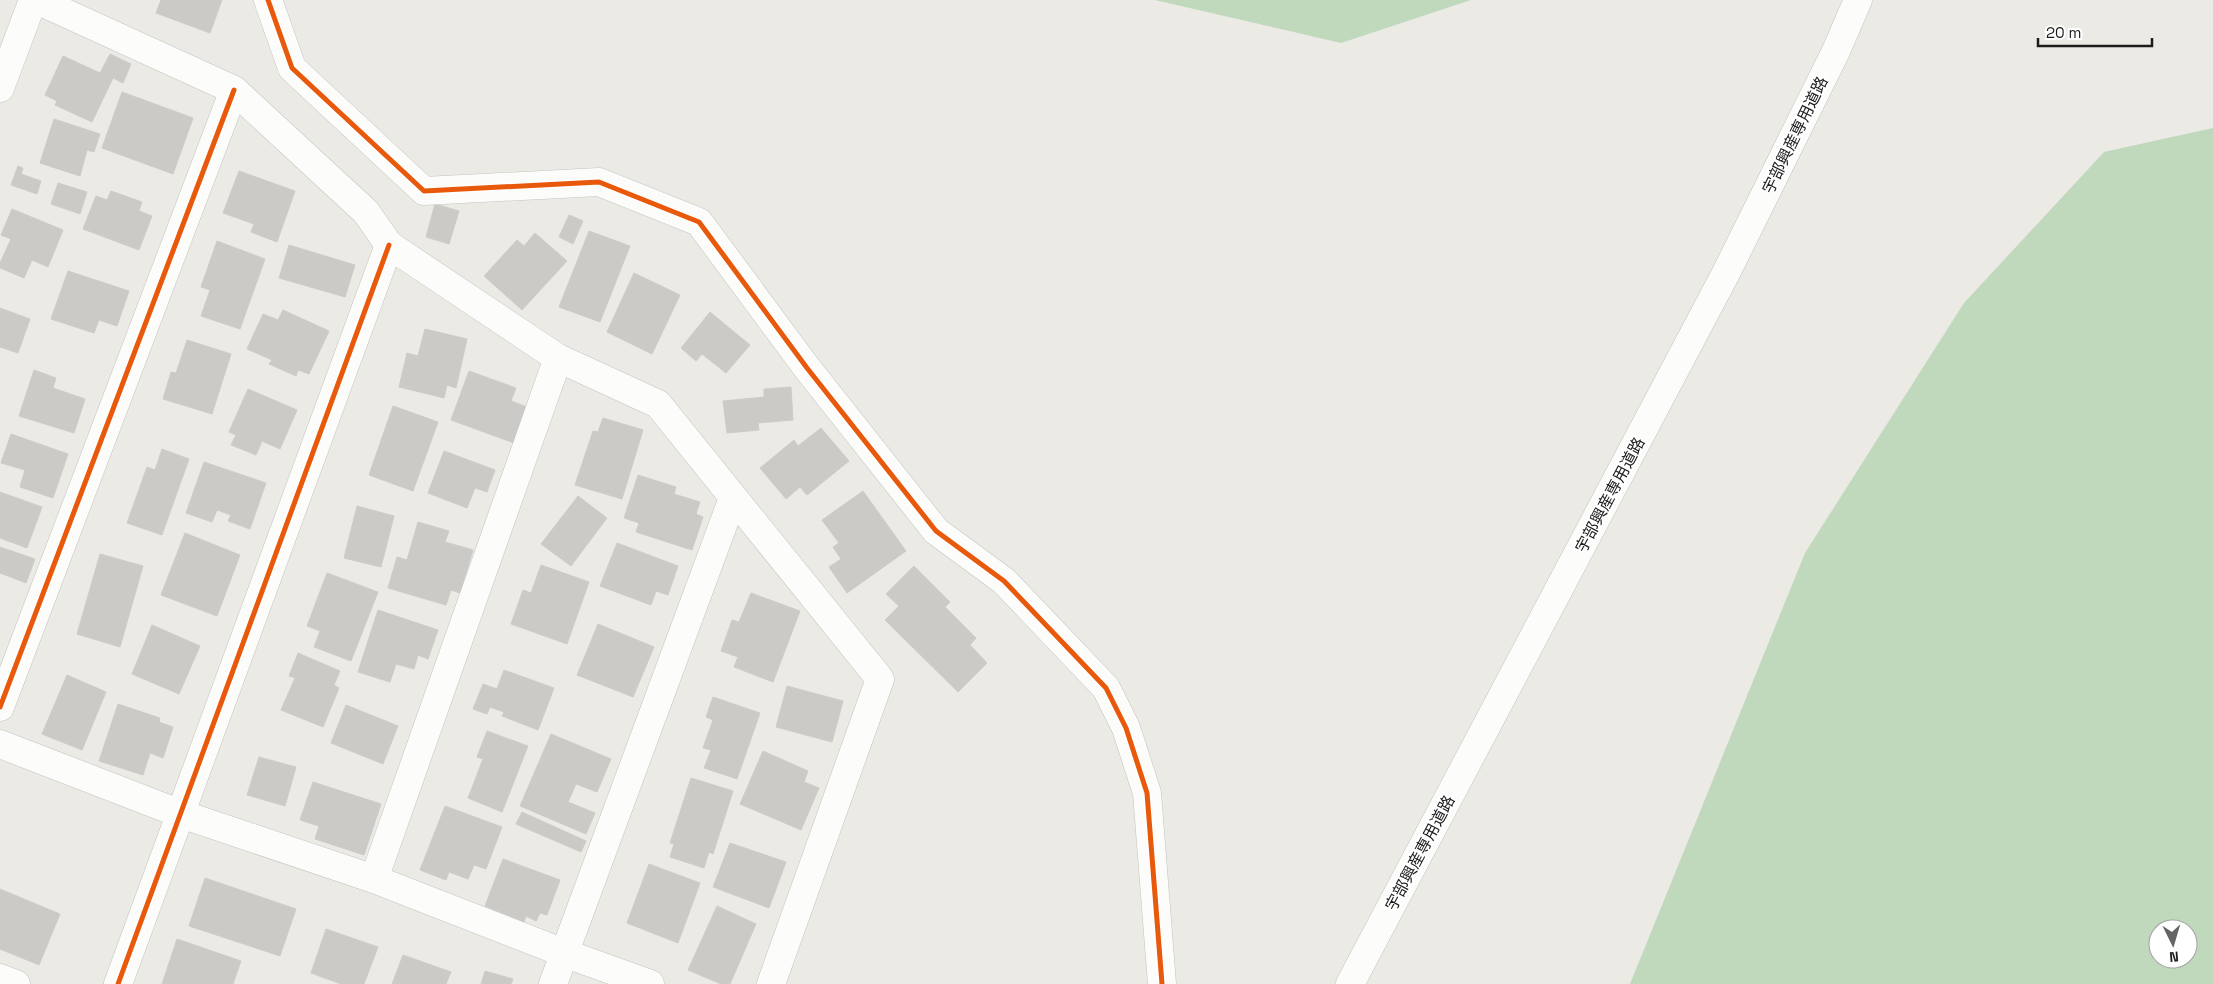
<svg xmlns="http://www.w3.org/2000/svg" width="2213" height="984" viewBox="0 0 2213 984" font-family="'Space Grotesk','Noto Sans JP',sans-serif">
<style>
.forest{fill:#c0d8bc;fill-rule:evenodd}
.building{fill:#cccac6;stroke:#ceccc6}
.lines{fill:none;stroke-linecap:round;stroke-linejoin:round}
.minor-casing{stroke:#c3c3c1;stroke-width:29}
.minor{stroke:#fcfcfb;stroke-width:28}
.cycleway-casing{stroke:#fff;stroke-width:8}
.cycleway{stroke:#e8590c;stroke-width:5}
.labels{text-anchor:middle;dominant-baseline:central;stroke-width:4;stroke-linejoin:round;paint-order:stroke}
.street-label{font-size:16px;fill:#1c1c1c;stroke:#fff}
</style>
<rect width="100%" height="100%" fill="#ebeae5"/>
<g class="forest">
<path d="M1155,0H1471L1341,43Z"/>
<path d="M2213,128V984H1630L1805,553L1964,303L2104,152ZM2158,929H2188V959H2158Z"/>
</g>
<g class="building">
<path d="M161,0H222L210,33L156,13Z"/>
<path d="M110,54L131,64L123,83L113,78L92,122L55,105L57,101L45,95L63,56L100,73Z"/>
<path d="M122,92L193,118L173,174L102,148Z"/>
<path d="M54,119L100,134L94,152L87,150L80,176L40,163Z"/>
<path d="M18,166L23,168L21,174L41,181L37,194L11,185Z"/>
<path d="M239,171L295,191L277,242L251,232L254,224L223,213Z"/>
<path d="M58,183L87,192L80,214L51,204Z"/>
<path d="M111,191L142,202L139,211L152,216L139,250L83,229L96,196L107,200Z"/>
<path d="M435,204L459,211L449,244L426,237Z"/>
<path d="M12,209L63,230L48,267L32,260L24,278L0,268V263L11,239L1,235Z"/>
<path d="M569,215L583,221L573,244L559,237Z"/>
<path d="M589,231L630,246L600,322L559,307Z"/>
<path d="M535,233L567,261L522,310L484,276L517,240L524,246Z"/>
<path d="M217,241L265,259L240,329L201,316L210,290L201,287Z"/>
<path d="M289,245L355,265L345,297L279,278Z"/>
<path d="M68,271L129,291L117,326L99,320L94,333L51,319Z"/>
<path d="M634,273L680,295L652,354L607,332Z"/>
<path d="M0,308L30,319L18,353L0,347Z"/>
<path d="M283,310L329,331L309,374L298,370L296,376L269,364L272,360L247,349L263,314L278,320Z"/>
<path d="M710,312L750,345L726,373L702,354L696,361L681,348Z"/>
<path d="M425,329L467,339L456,388L447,385L444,398L399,387L407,353L418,356Z"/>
<path d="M187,340L231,354L212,414L163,399L171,372L176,373Z"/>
<path d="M34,370L56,378L53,388L85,399L74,433L19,416Z"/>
<path d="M469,371L516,388L511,401L527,407L514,443L451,420Z"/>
<path d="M791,387L793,420L758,423L759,430L727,433L723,401L764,397V389Z"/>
<path d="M248,389L297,410L280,449L262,441L256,455L231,445L236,435L229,432Z"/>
<path d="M393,406L438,422L413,491L369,475Z"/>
<path d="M603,418L643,430L622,499L575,485L593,431L598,432Z"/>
<path d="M821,428L849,461L807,495L800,487L786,499L760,468L794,440L798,446Z"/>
<path d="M11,434L68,454L53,498L20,487L25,470L1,463Z"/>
<path d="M162,449L189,459L162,535L127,523L147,467L155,470Z"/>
<path d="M444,451L495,470L487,492L475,488L467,508L428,493Z"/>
<path d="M204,462L266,483L250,529L228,521L231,515L217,510L212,522L186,513Z"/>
<path d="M638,475L676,487L674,494L700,502L696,514L703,517L692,550L636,532L639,523L624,518Z"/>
<path d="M863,491L906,551L847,593L829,567L841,559L833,547L839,543L822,520Z"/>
<path d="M0,492L42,507L27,548L0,538Z"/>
<path d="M578,496L607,518L571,566L541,544Z"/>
<path d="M357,506L394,516L381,567L344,558Z"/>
<path d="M418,522L449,531L445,542L473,550L460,593L451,590L446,605L388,588L397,557L407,560Z"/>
<path d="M185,533L240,555L217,616L161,595Z"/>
<path d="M617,543L678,566L668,595L656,591L651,605L600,586Z"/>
<path d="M0,547L35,559L26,583L0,573Z"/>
<path d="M100,554L143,566L120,647L77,634Z"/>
<path d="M541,565L589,582L567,644L511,624L523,590L531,593Z"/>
<path d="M914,566L950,602L945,607L976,638L970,645L987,663L958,692L885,620L899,606L886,594Z"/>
<path d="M327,573L378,592L351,661L314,647L320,631L307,626Z"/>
<path d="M751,593L800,611L773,682L734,667L738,657L721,651L732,620L739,622Z"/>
<path d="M378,610L438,630L428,659L418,655L414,669L396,664L390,682L358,672Z"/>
<path d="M598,624L654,647L633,697L577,675Z"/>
<path d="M152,625L200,646L179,694L132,674Z"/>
<path d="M298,653L340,671L334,685L339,688L323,727L281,710L295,678L289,676Z"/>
<path d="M504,670L554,688L538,730L502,716L504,712L490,707L487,714L473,709L483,684L497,689Z"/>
<path d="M67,675L106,692L82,750L42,734Z"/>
<path d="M787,686L843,701L832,742L776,727Z"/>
<path d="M713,697L760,713L737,779L704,768L711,750L703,748L713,720L706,717Z"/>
<path d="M118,704L160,718L159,722L173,727L163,758L150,753L143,775L99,761Z"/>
<path d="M346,705L398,726L383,764L331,743Z"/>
<path d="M487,731L528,746L502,812L468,798L483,759L477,757Z"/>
<path d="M551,734L611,759L597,792L576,784L568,802L595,813L586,834L520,806Z"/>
<path d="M763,751L808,771L804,782L819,788L801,830L740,804Z"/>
<path d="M259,757L296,767L285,806L247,795Z"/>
<path d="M691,778L733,791L713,854L709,852L704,868L670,857L674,844L670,843Z"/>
<path d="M313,782L381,804L364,855L315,839L319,826L300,820Z"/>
<path d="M445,806L502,827L486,869L474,865L468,879L449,872L446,880L420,870Z"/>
<path d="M522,812L586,841L581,852L516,824Z"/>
<path d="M730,843L786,862L769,908L713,887Z"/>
<path d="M503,859L560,880L547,915L540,913L536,921L526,916L524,922L485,906Z"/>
<path d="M649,864L700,883L678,943L627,923Z"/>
<path d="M205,878L296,909L280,956L189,926Z"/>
<path d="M0,889L60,914L39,965L0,949Z"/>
<path d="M717,906L756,924L730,984H721L688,970Z"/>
<path d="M326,929L378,947L364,984H341L311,973Z"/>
<path d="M177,939L241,961L233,984H162Z"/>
<path d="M403,955L451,972L446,984H392Z"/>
<path d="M485,971L513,979L511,984H481Z"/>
</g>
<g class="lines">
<g class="minor-casing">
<g id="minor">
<path d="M37,0L234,90L366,212L389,245L558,358L658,404L880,679L771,984"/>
<path d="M268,0L292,68L424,191L599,182L699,222L807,368L936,531L1004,581L1106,688L1126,728L1147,793L1162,984"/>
<path d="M0,88L33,0"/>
<path d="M0,707L234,90"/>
<path d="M0,744L181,814L374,879L564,953L650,984"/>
<path d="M374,879L558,358"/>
<path d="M0,978L16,984"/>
<path d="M118,984L389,245"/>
<path d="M553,984L733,498"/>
<path d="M1350,984L1726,273L1836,51L1858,0"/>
</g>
</g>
<use href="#minor" class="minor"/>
<g class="cycleway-casing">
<g id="cycleway">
<path d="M268,0L292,68L424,191L599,182L699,222L807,368L936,531L1004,581L1106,688L1126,728L1147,793L1162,984"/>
<path d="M0,707L234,90"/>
<path d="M118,984L389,245"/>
</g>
</g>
<use href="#cycleway" class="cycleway"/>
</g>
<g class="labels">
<g class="street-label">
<text transform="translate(1795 135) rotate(-64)">宇部興産専用道路</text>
<text transform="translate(1610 495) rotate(-62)">宇部興産専用道路</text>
<text transform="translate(1420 853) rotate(-62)">宇部興産専用道路</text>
</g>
</g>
<g transform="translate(2173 944) rotate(175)"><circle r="24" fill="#ffffff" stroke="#a4a4a4"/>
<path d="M0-4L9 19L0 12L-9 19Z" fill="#646462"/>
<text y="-8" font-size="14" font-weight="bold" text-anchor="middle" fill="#1c1c1c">N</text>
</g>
<path d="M2038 38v8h114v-8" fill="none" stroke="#1c1c1c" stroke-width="2.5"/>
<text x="2046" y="38" font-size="15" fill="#1c1c1c" stroke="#ffffff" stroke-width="4" paint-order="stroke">20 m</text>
</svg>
